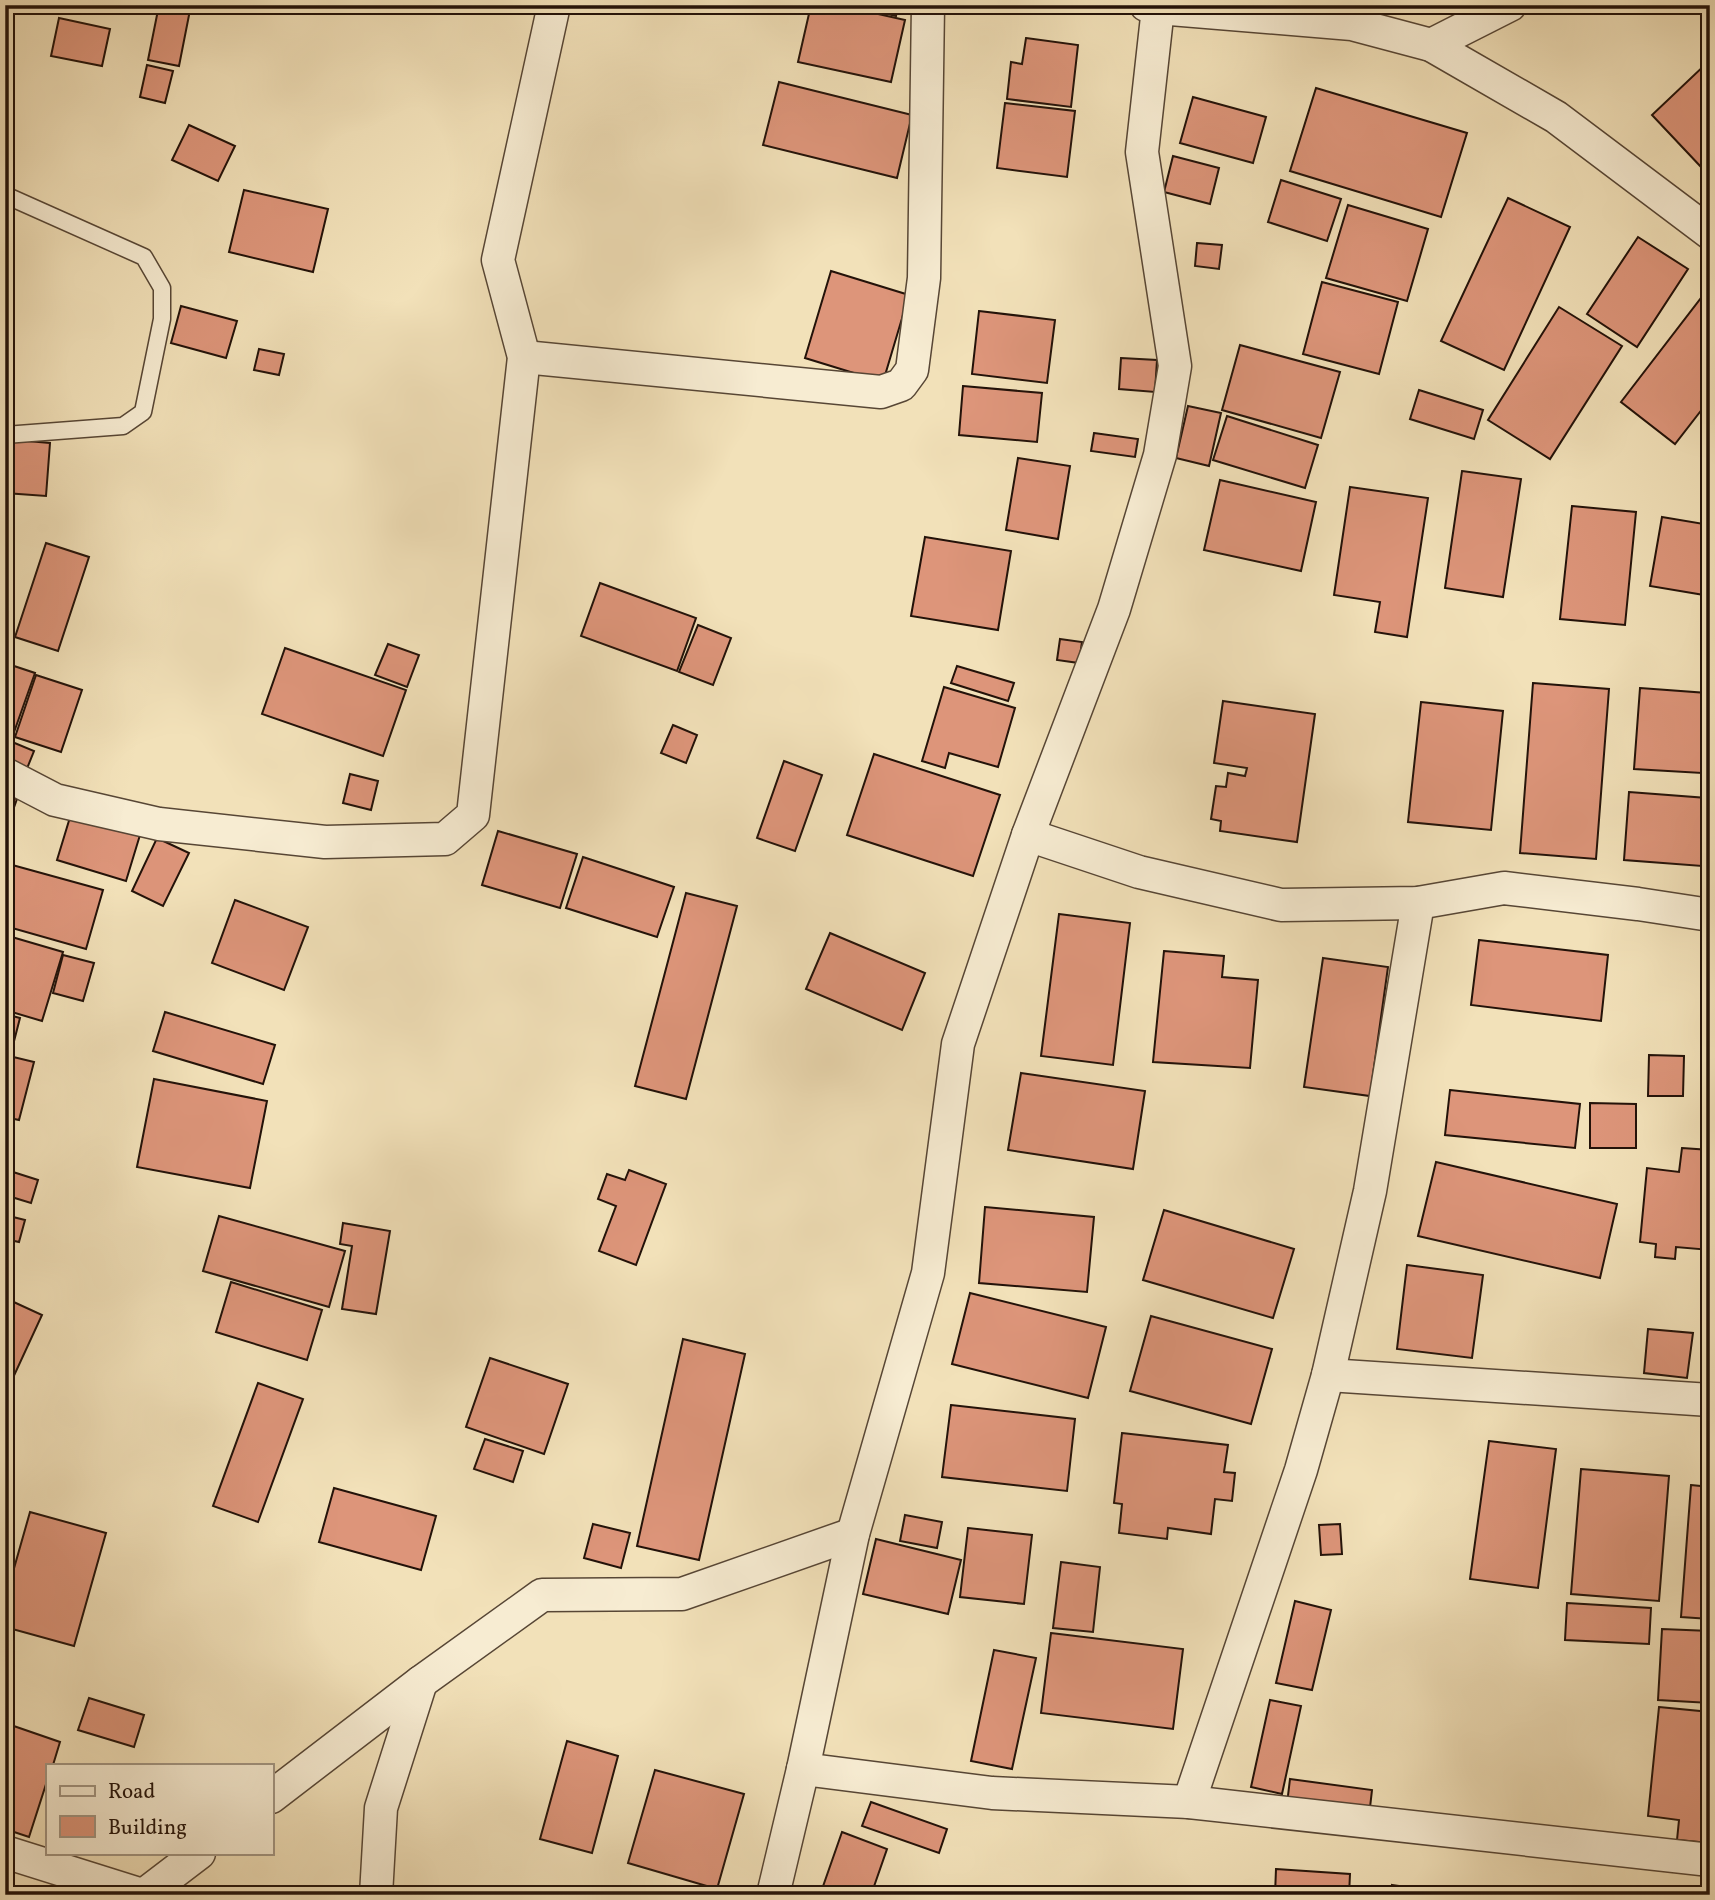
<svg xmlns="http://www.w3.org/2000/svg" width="1715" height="1900" viewBox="0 0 1715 1900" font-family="Vollkorn,serif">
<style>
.building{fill:#dd957a;stroke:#231209;stroke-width:2}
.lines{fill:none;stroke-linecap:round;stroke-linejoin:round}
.lane-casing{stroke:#574635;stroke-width:19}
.street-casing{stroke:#574635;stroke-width:35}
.lane{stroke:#f7ecd2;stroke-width:16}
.street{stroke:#f7ecd2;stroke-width:32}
</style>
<rect width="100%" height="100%" fill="#f2e1b9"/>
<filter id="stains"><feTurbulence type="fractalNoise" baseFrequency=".00286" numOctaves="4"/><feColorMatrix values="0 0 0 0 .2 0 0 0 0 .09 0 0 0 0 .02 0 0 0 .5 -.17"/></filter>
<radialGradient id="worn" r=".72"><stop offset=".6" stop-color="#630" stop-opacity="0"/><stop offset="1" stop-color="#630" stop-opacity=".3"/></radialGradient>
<g class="building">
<path d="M159,5H191L179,66L148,60Z"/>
<path d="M811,5H838L905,20L891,82L798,62Z"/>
<path d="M851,5H898L896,16Z"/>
<path d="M59,18L110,29L102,66L51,56Z"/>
<path d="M1026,38L1078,45L1071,107L1007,99L1011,62L1022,64Z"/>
<path d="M1710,60V161L1702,168L1652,115Z"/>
<path d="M147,65L173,71L165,103L140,97Z"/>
<path d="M779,82L912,115L897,178L763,145Z"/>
<path d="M1316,88L1467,133L1441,217L1290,171Z"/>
<path d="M1193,97L1266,117L1253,163L1180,143Z"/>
<path d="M1005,103L1075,111L1067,177L997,168Z"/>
<path d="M189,125L235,146L218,181L172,160Z"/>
<path d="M1173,156L1219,168L1210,204L1164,192Z"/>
<path d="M1281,180L1341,199L1327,241L1268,222Z"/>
<path d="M244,190L328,209L313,272L229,252Z"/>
<path d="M1508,198L1570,227L1504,370L1441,341Z"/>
<path d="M1348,205L1428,229L1407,301L1326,278Z"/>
<path d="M1638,237L1688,269L1637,347L1587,314Z"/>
<path d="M1197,243L1222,245L1219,269L1195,266Z"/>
<path d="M831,271L909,295L883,382L805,358Z"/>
<path d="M1322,282L1398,302L1379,374L1303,354Z"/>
<path d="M1701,298L1710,305V399L1675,444L1621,402Z"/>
<path d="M181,306L237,321L226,358L171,343Z"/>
<path d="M1559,307L1622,346L1550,459L1488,420Z"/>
<path d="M979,311L1055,320L1047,383L972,374Z"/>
<path d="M1240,345L1340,372L1321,438L1222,410Z"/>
<path d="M259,349L284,354L279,375L254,370Z"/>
<path d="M1121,358L1157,360L1155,392L1119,389Z"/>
<path d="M963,386L1042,393L1037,442L959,435Z"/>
<path d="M1419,390L1483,410L1474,439L1410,419Z"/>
<path d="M1188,406L1221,413L1209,466L1176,458Z"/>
<path d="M1227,416L1318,445L1305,488L1213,460Z"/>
<path d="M1094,433L1138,439L1135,457L1091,451Z"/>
<path d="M5,439L50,443L46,496L5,493Z"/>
<path d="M1018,458L1070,466L1058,539L1006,530Z"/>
<path d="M1462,471L1521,479L1503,597L1445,588Z"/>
<path d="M1220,480L1316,502L1301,571L1204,550Z"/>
<path d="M1350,487L1428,498L1407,637L1375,632L1380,602L1334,595Z"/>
<path d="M1572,506L1636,512L1625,625L1560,619Z"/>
<path d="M1662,517L1710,525V596L1650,586Z"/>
<path d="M925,537L1011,551L998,630L911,616Z"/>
<path d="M46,543L89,557L58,651L15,637Z"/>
<path d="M600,583L696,618L677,671L581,636Z"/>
<path d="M698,625L731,638L713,685L679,672Z"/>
<path d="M1060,639L1082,642L1079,663L1057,660Z"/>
<path d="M388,644L419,655L407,687L375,675Z"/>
<path d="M285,648L406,690L383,756L262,714Z"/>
<path d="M5,663L35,673L13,735L5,733Z"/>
<path d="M957,666L1014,683L1008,701L951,683Z"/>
<path d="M36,675L82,690L61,752L15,737Z"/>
<path d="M1533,683L1609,689L1596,859L1520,853Z"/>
<path d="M944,687L1015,708L998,767L949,753L945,768L922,761Z"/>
<path d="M1640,688L1707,693L1702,773L1634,769Z"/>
<path d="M1223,701L1315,714L1297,842L1220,831L1221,821L1211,819L1216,786L1226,787L1228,773L1245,776L1247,768L1214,763Z"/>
<path d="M1421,702L1503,711L1491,830L1408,822Z"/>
<path d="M673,725L697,735L686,763L661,753Z"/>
<path d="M5,739L34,751L26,771L5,762Z"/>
<path d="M874,754L1000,795L973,876L847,835Z"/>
<path d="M784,761L822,775L795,851L757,838Z"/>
<path d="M350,774L378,781L371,810L343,803Z"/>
<path d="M1629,792L1707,798L1702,866L1624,860Z"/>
<path d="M5,795L17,799L6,830L5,829Z"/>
<path d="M71,814L140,835L126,881L57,860Z"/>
<path d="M498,831L577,854L560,908L482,885Z"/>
<path d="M157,838L189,853L163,906L132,891Z"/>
<path d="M583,857L674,887L657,937L566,908Z"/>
<path d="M5,863L103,890L86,949L5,926Z"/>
<path d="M686,893L737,906L686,1099L635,1086Z"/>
<path d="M235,900L308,927L284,990L212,963Z"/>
<path d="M1059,914L1130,923L1113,1065L1041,1056Z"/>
<path d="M830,933L925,973L902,1030L806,989Z"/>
<path d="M5,935L63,952L42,1021L5,1010Z"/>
<path d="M1479,940L1608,955L1601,1021L1471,1005Z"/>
<path d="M1164,951L1224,956L1222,977L1258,980L1250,1068L1153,1062Z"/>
<path d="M63,955L94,963L83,1001L53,993Z"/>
<path d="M1323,958L1388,967L1370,1096L1304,1087Z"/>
<path d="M165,1012L275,1045L263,1084L153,1051Z"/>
<path d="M5,1014L20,1018L12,1049L5,1047Z"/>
<path d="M5,1055L34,1062L19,1120L5,1117Z"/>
<path d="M1649,1055L1684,1056L1683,1096H1648Z"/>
<path d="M1021,1073L1145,1091L1133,1169L1008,1150Z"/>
<path d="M154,1079L267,1101L250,1188L137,1167Z"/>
<path d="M1450,1090L1580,1104L1575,1148L1445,1135Z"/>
<path d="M1590,1103L1636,1104V1148H1590Z"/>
<path d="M1682,1148L1710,1150V1250L1676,1247L1675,1259L1655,1257L1656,1244L1640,1242L1647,1168L1679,1172Z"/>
<path d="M1436,1162L1617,1204L1600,1278L1418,1236Z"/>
<path d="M629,1170L666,1184L636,1265L599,1251L616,1206L598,1199L607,1174L625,1180Z"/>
<path d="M13,1172L38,1180L31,1203L5,1195Z"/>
<path d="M985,1207L1094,1217L1087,1292L979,1283Z"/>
<path d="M1164,1210L1294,1249L1273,1318L1143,1280Z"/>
<path d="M5,1215L25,1220L19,1242L5,1239Z"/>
<path d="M219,1216L345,1251L329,1307L203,1271Z"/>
<path d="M343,1223L390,1231L376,1314L342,1309L352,1246L340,1244Z"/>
<path d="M1407,1265L1483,1275L1472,1358L1397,1349Z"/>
<path d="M231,1282L322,1310L307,1360L216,1332Z"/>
<path d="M970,1293L1106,1327L1088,1398L952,1364Z"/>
<path d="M5,1298L42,1315L12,1380L5,1377Z"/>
<path d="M1151,1316L1272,1349L1251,1424L1130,1391Z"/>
<path d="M1648,1329L1693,1333L1687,1378L1644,1373Z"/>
<path d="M683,1339L745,1354L699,1560L637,1546Z"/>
<path d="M490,1358L568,1384L544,1454L466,1427Z"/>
<path d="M258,1383L303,1399L258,1522L213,1506Z"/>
<path d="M951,1405L1075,1419L1067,1491L942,1477Z"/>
<path d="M1122,1433L1228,1445L1224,1472L1235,1473L1232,1501L1215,1499L1211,1534L1168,1528L1167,1539L1119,1533L1122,1504L1114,1503Z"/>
<path d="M485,1439L523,1451L513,1482L474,1469Z"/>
<path d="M1489,1441L1556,1449L1538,1588L1470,1579Z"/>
<path d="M1581,1469L1669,1476L1659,1601L1571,1594Z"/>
<path d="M1691,1485L1710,1487V1619L1681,1617Z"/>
<path d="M334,1488L436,1516L421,1570L319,1542Z"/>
<path d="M30,1512L106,1533L74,1646L5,1627V1600Z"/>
<path d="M905,1515L942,1522L937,1548L900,1541Z"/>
<path d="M593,1524L630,1533L621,1568L584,1558Z"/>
<path d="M1340,1524L1342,1554L1321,1555L1319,1525Z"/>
<path d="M968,1528L1032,1535L1024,1604L960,1597Z"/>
<path d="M876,1539L961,1560L948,1614L863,1594Z"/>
<path d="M1061,1562L1100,1567L1093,1632L1053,1628Z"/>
<path d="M1295,1601L1331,1610L1312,1690L1276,1683Z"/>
<path d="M1567,1603L1651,1608L1649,1644L1565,1640Z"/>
<path d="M1662,1629L1710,1631V1703L1658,1700Z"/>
<path d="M1051,1633L1183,1649L1173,1729L1041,1713Z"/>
<path d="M994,1650L1036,1658L1012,1769L971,1761Z"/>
<path d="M89,1698L144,1715L134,1747L78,1730Z"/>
<path d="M1270,1700L1301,1706L1282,1794L1251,1787Z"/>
<path d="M1659,1707L1710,1712V1843L1677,1840L1679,1820L1648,1816Z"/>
<path d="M5,1723L60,1742L53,1765H47V1781L29,1837L5,1829Z"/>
<path d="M567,1741L618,1756L592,1853L540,1839Z"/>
<path d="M655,1770L744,1794L717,1889L628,1863Z"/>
<path d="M1290,1779L1372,1790L1369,1816L1287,1804Z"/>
<path d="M871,1802L947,1829L939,1853L862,1826Z"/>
<path d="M842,1832L887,1849L871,1895H820Z"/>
<path d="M1276,1869L1350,1874L1349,1895H1275Z"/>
<path d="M1392,1885L1462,1895H1391Z"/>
</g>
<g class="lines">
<g class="lane-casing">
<path id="lane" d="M5,195L144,257L162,288V319L143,412L123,426L5,435"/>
</g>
<g class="street-casing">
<g id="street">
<path d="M1146,5L1158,8L1352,24L1431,45L1556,117L1710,233"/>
<path d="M1431,45L1510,5"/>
<path d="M524,357L881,392L901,385L912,370L924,278L928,5"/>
<path d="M5,774L55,800L159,824L325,842L445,839L473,815L524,357L498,260L554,5"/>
<path d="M1028,835L1139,872L1281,905L1418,903L1504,888L1638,904L1710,915"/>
<path d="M1328,1375L1710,1400"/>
<path d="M803,1769L992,1793L1189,1802L1710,1860"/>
<path d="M271,1797L421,1682L542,1595L682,1594L853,1534"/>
<path d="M1189,1802L1301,1470L1328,1375L1370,1191L1418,903"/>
<path d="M5,1852L142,1895"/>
<path d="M144,1895L199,1853"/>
<path d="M376,1895L381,1808L421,1682"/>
<path d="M773,1895L803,1769L853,1534L928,1273L958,1044L1028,835L1114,609L1160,455L1175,366L1142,152L1158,8"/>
</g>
</g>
<use href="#lane" class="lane"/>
<use href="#street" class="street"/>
</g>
<rect width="1715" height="1900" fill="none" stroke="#f2e1b9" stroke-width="28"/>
<rect x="7" y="7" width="1701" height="1886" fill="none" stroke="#231209" stroke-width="3.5"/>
<rect x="14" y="14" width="1687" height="1872" fill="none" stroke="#231209" stroke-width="2"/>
<rect x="46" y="1764" width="228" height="91" fill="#f7ecd2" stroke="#a29582" stroke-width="2"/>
<rect x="60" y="1786" width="35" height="10" fill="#f7ecd2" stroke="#a29582" stroke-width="2"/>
<text x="108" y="1798" font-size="21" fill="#231209">Road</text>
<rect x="60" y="1816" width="35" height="21" fill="#dd957a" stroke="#a29582" stroke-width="2"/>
<text x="108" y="1834" font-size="21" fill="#231209">Building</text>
<rect width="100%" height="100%" filter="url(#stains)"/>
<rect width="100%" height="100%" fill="url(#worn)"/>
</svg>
